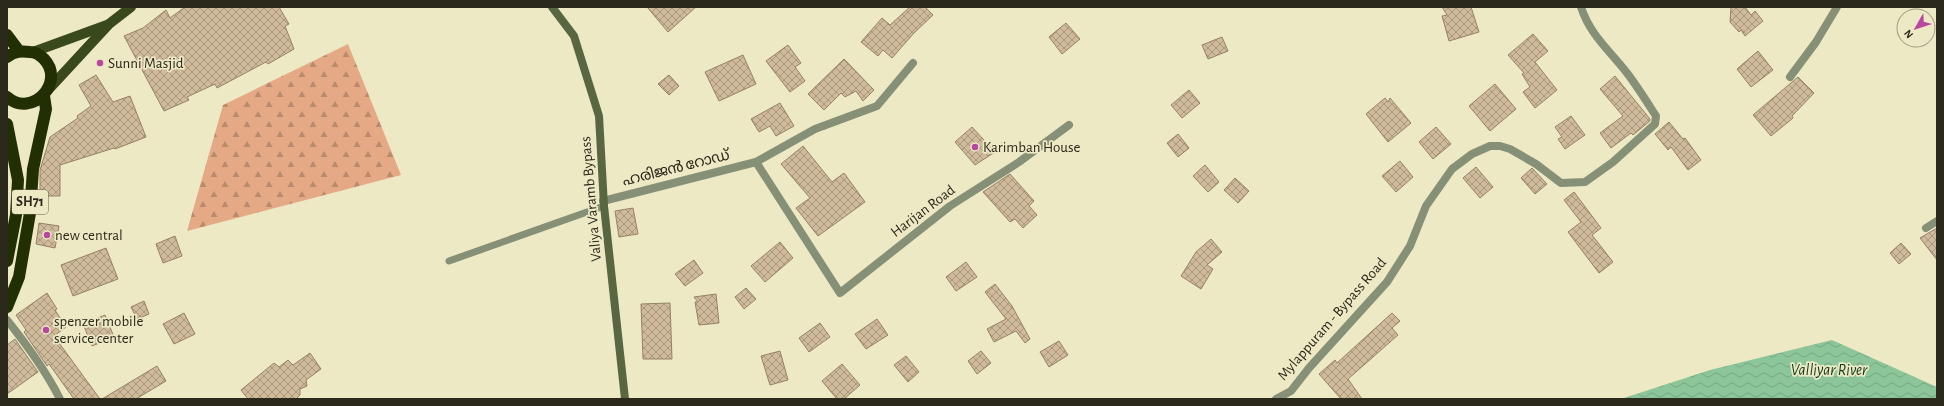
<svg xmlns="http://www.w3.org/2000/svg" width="1944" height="406" viewBox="0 0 1944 406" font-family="'Alegreya Sans','Noto Sans Malayalam',sans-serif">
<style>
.forest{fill:url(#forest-firs)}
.water{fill:url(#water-waves)}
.building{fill:url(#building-cross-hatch);stroke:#958265}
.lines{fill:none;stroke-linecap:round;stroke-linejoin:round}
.lane{stroke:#869077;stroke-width:7}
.street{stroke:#869077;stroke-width:8}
.secondary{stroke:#586742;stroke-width:8}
.primary{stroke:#39491b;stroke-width:10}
.highway{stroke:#212f03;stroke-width:12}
.poi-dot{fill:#b946a0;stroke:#eee9c5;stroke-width:1.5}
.labels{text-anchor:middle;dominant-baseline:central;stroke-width:3.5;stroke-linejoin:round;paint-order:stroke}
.shield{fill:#eee9c5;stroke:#66634f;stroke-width:1}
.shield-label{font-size:14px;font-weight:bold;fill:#2b291c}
.poi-label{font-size:15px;fill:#2b291c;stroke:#eee9c5;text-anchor:start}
.street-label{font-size:15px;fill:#2b291c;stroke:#eee9c5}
.water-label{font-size:16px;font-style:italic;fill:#0e391c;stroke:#eee9c5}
</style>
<defs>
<pattern id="forest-firs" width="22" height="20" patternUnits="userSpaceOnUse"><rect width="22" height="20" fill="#e5a986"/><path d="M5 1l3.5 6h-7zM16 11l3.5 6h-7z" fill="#ba8a6d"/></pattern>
<pattern id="water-waves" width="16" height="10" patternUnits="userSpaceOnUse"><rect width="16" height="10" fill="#8cc599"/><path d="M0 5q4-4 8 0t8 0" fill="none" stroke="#79a983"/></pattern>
<pattern id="building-cross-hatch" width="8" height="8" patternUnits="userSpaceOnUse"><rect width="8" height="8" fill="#d0ba9c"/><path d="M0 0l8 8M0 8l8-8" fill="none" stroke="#a9977e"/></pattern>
</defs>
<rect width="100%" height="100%" fill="#eee9c5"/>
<path class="forest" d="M348,44L401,175L187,231L223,105Z"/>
<path class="water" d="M1832,340L1937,387V399H1621L1710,370Z"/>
<g class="building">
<path d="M185,7H279L289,24L285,26L294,49L268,64L266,62L217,88L215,84L187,97L189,100L164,111L124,36L143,28L166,10L170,18Z"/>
<path d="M647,7H696L668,32Z"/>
<path d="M910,7H925L933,15L914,33L892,58L883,50L878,56L861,42L882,18L890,25Z"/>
<path d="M1442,7H1471L1479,32L1449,41L1442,16L1447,15Z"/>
<path d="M1731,7H1745L1751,15L1755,11L1763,21L1745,36L1741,30L1739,32L1730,22Z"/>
<path d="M1066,23L1080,39L1062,54L1049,37Z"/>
<path d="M1533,34L1548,51L1535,62L1557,90L1535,108L1523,92L1530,87L1522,74L1524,73L1508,55Z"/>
<path d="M1222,37L1228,51L1208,59L1202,45Z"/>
<path d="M788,45L801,63L795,67L805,81L790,92L766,61Z"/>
<path d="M1758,51L1773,70L1751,87L1737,69Z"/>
<path d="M743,55L756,84L719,101L705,72Z"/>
<path d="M844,59L874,90L863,101L856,91L845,97L841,93L824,110L808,94Z"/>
<path d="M96,75L113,102L130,96L146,137L115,149L114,148L60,165V196H40V170L50,137L78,118L77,116L91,106L79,85Z"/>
<path d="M669,75L679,86L669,95L658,84Z"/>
<path d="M1615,76L1650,119V121L1633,135L1631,133L1611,148L1600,133L1623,116L1600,89Z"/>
<path d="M1798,77L1814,93L1792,116L1793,118L1771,136L1753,115Z"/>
<path d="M1495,84L1516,109L1490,131L1469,106Z"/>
<path d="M1189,90L1200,103L1182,118L1171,105Z"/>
<path d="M1385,98L1388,102L1390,98L1411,123L1388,142L1366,114Z"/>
<path d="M780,103L794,126L776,136L770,126L759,132L751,119Z"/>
<path d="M1571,116L1585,135L1565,149L1558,139L1562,137L1555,127Z"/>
<path d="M1669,122L1683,139L1685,138L1701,160L1688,170L1671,147L1668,150L1655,134Z"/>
<path d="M972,127L995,152L975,165L955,142Z"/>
<path d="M1436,127L1451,144L1433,159L1419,142Z"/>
<path d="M1178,134L1189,148L1178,157L1167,143Z"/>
<path d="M803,146L832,182L844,173L865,202L818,236L796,208L810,198L781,164Z"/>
<path d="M1400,161L1413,177L1396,192L1382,176Z"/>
<path d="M1205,165L1219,182L1208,192L1193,176Z"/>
<path d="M1476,167L1493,187L1480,198L1463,178Z"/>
<path d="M1532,168L1547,184L1535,194L1521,178Z"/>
<path d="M1010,174L1034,201L1029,206L1037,215L1023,228L1015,219L1010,222L983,192Z"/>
<path d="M1235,178L1249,191L1238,203L1224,190Z"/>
<path d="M1574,192L1601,228L1592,235L1613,262L1599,273L1568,232L1581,222L1564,200Z"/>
<path d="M633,208L638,234L619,237L615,211Z"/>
<path d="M39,223L59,226L55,248L36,244Z"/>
<path d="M1937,228V260L1920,238Z"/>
<path d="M175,236L182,256L163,263L156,244Z"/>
<path d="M1211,239L1222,252L1207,265L1213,269L1201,289L1181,276L1196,252Z"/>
<path d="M780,242L793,258L765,282L751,266Z"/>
<path d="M1901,243L1911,254L1899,264L1890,253Z"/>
<path d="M106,248L118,279L73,296L61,265Z"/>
<path d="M694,260L703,273L685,286L675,274Z"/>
<path d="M966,262L977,277L956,291L946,277Z"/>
<path d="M995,284L1012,306L1030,339L1025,343L1016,331L994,342L987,329L1006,319L985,292Z"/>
<path d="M746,288L756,299L744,309L735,297Z"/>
<path d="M47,293L57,309L55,310L66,327L54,336L100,399H74L49,364L47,366L24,332L26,330L16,315Z"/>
<path d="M716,294L719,323L699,325L695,302H698L694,297Z"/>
<path d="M144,301L149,314L137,319L131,307Z"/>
<path d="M670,303L672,359H643L641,304Z"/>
<path d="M184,313L195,334L174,344L163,324Z"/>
<path d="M1392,313L1400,321L1392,328L1398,335L1348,379L1362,399H1341L1319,374L1335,360L1337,363Z"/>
<path d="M105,315L114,337L92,346L83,324Z"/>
<path d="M877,319L888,335L866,349L855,334Z"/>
<path d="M820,323L830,337L809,352L799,338Z"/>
<path d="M15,339L38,372L7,394V345Z"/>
<path d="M1059,341L1068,355L1049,367L1040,352Z"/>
<path d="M780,351L788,380L770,385L761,356Z"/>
<path d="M981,351L991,363L977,374L968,361Z"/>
<path d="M310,353L321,369L306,380L307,386L300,389V395L296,399H248L241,390L274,363L279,367L288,360L293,365Z"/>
<path d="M906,356L919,372L908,382L894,365Z"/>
<path d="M842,364L860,385L844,399H837L822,381Z"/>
<path d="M157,366L166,381L136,399H102Z"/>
</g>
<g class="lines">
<path class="lane" d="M449,261L604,206"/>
<g class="street">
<path d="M1790,77L1816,42L1837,7"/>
<path d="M756,162L840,293L950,206L1019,162L1069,125"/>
<path d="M603,201L756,162L815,129L877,106L913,63"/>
<path d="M1926,228L1937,221"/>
<path d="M7,320C27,345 46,371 60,399"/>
<path d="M1276,399L1291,391L1309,368L1387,282L1410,246L1426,206L1452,169L1472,154L1490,146H1500L1510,149L1536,164L1561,183L1585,182L1613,162L1655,124L1656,116C1647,102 1637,86 1627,73C1610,51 1590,35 1581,7"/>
</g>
<path class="secondary" d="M552,7L574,36L599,116L604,206L625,399"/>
<g class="primary">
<path d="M33,52L107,25"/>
<path d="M48,90L109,24L131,7"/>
</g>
<g class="highway">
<path d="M7,35L19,51"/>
<path d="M7,57C15,51 21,51 30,52C36,52 40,55 44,59C66,82 32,119 7,97"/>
<path d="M7,124L18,180L16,215L7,261"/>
<path d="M7,307L19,277L30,213L33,169L46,109L44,96"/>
</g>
</g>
<g class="poi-dot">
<circle cx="100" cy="63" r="4"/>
<circle cx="975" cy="147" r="4"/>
<circle cx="47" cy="235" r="4"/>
<circle cx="46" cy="330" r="4"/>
</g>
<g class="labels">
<rect class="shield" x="12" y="190" width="36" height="24" rx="3"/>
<g class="shield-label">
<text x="30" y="202">SH71</text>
</g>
<g class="poi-label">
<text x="108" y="63">Sunni Masjid</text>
<text x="983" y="147">Karimban House</text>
<text x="55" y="235">new central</text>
<text x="54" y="321">spenzer mobile<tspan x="54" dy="17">service center</tspan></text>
</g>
<g class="street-label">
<text transform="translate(676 168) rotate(-14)">ഹരിജൻ റോഡ്</text>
<text transform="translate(591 199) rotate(-95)">Valiya Varamb Bypass</text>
<text transform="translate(923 211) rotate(-37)">Harijan Road</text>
<text transform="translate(1332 319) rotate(-49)">Mylappuram - Bypass Road</text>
</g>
<g class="water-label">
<text x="1829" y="370">Valliyar River</text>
</g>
</g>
<rect width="1944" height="406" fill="none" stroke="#2b291c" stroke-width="16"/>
<g transform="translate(1916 28) rotate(231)"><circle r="19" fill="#eee9c5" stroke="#a09c81"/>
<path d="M0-3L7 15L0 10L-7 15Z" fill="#b946a0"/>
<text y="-6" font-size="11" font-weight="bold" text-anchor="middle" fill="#2b291c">N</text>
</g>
</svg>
